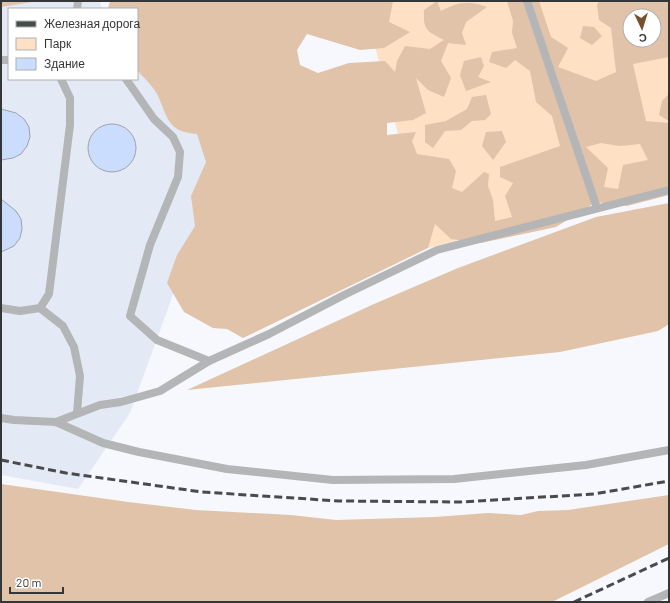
<svg xmlns="http://www.w3.org/2000/svg" width="670" height="603" viewBox="0 0 670 603" font-family="Barlow,sans-serif">
<style>
.built{fill:#e4eaf5}
.green{fill:#fee0c4;fill-rule:evenodd}
.forest{fill:#e0c3a8;fill-rule:evenodd}
.building{fill:#caddfe;stroke:#9fa1a5}
.lines{fill:none;stroke-linecap:round;stroke-linejoin:round}
.service{stroke:#b4b5b7;stroke-width:8}
.rail{stroke:#494a4c;stroke-width:3;stroke-dasharray:8 4;stroke-linecap:butt}
</style>
<rect width="100%" height="100%" fill="#f6f8fd"/>
<path class="built" d="M1,1H102L100,4L103,9H9V79H137V51L223,157L130,413L78,489L1,475Z"/>
<path class="green" d="M363,1H669V185L428,248ZM630,16H654V40H630Z"/>
<g class="forest">
<path d="M1,1H38L1,7Z"/>
<path d="M110,1H393L389,22L410,32L384,48L360,50L307,34L297,50L300,65L318,73L349,63L385,61L395,72L397,61L405,46L430,49L444,40C427,31 423,31 424,10L437,1L441,11C459,2 467,0 487,7L466,22L462,33L466,45L448,43L441,61L451,78L444,97L428,90L416,78L426,113L413,120L387,123V135L416,132L412,141L417,154L449,159L456,171L452,188L462,192L484,172L489,174L488,186L493,200L495,221L512,217L505,196L513,183L500,177V167L560,146L552,116L536,102L530,71L515,60L506,68L489,62L492,52L517,48L512,33L513,21L507,1H539L551,37L568,48L558,67L596,81L616,72L611,28L599,20L597,5L599,1H669V57L633,64L646,121L669,123V195L627,206L596,202L556,227L481,243L451,239L435,224L428,248L243,338L227,329L213,328L184,312L167,283L177,255L195,226L191,196L206,162L197,134C166,132 168,116 157,94C152,85 143,77 137,70V9H108ZM630,16H654V40H630ZM601,143L620,146L640,144L648,160L623,165L618,189L604,187L608,168L586,147Z"/>
<path d="M583,26L594,27L602,36L592,45L580,38Z"/>
<path d="M481,57L484,66L478,77L491,82L466,91L460,75L464,61Z"/>
<path d="M669,94V121L659,115L662,101Z"/>
<path d="M486,95L491,114L485,120L472,121L461,130L445,131L433,148L425,142V125L446,121L467,109L472,97Z"/>
<path d="M502,131L506,142L493,160L482,146L486,132Z"/>
<path d="M669,203V324L658,331L560,352L187,390L374,304L458,268L596,217Z"/>
<path d="M1,484L128,502L196,510L291,515L336,520L435,517L488,513L521,515L538,511L568,510L669,495V544L552,602H1Z"/>
</g>
<g class="building">
<path d="M1,109L16,113L24,119L29,127L30,137L27,146L21,154L13,158L1,160Z"/>
<circle cx="112" cy="148" r="24"/>
<path d="M1,199L16,211L21,219L22,229L20,238L14,246L1,252Z"/>
</g>
<g class="lines">
<g class="service">
<path d="M527,1L597,208"/>
<path d="M77,9L78,1"/>
<path d="M1,60H9"/>
<path d="M126,79L154,119L173,137L180,152L178,177L150,245L130,316L157,340L209,361"/>
<path d="M1,308L20,311L40,308L49,294L70,125V98L61,79"/>
<path d="M40,308L63,326L74,347L80,376L77,413"/>
<path d="M1,418L14,420L56,422L103,443L139,452L227,469L333,480L454,479L586,465L669,450"/>
<path d="M56,422L100,405L121,402L160,391L209,361L269,334L344,295L437,250L669,190"/>
<path d="M648,602L669,593"/>
</g>
<g class="rail">
<path d="M1,460L66,473L202,492L339,501L460,502L594,494L669,481"/>
<path d="M574,602L669,558"/>
</g>
</g>
<rect width="670" height="603" fill="none" stroke="#353637" stroke-width="4"/>
<rect x="8" y="8" width="130" height="72" fill="#ffffff" stroke="#aeafaf"/>
<rect x="16" y="21" width="20" height="6" fill="#494a4c" stroke="#aeafaf"/>
<text x="44" y="28" font-size="12" fill="#353637">Железная дорога</text>
<rect x="16" y="38" width="20" height="12" fill="#fee0c4" stroke="#aeafaf"/>
<text x="44" y="48" font-size="12" fill="#353637">Парк</text>
<rect x="16" y="58" width="20" height="12" fill="#caddfe" stroke="#aeafaf"/>
<text x="44" y="68" font-size="12" fill="#353637">Здание</text>
<g transform="translate(642 28) rotate(176)"><circle r="19" fill="#ffffff" stroke="#aeafaf"/>
<path d="M0-3L7 15L0 10L-7 15Z" fill="#76502c"/>
<text y="-6" font-size="11" font-weight="bold" text-anchor="middle" fill="#353637">С</text>
</g>
<path d="M10 587v6h53v-6" fill="none" stroke="#353637" stroke-width="2"/>
<text x="16" y="587" font-size="12" fill="#353637" stroke="#ffffff" stroke-width="3" paint-order="stroke">20 m</text>
</svg>
